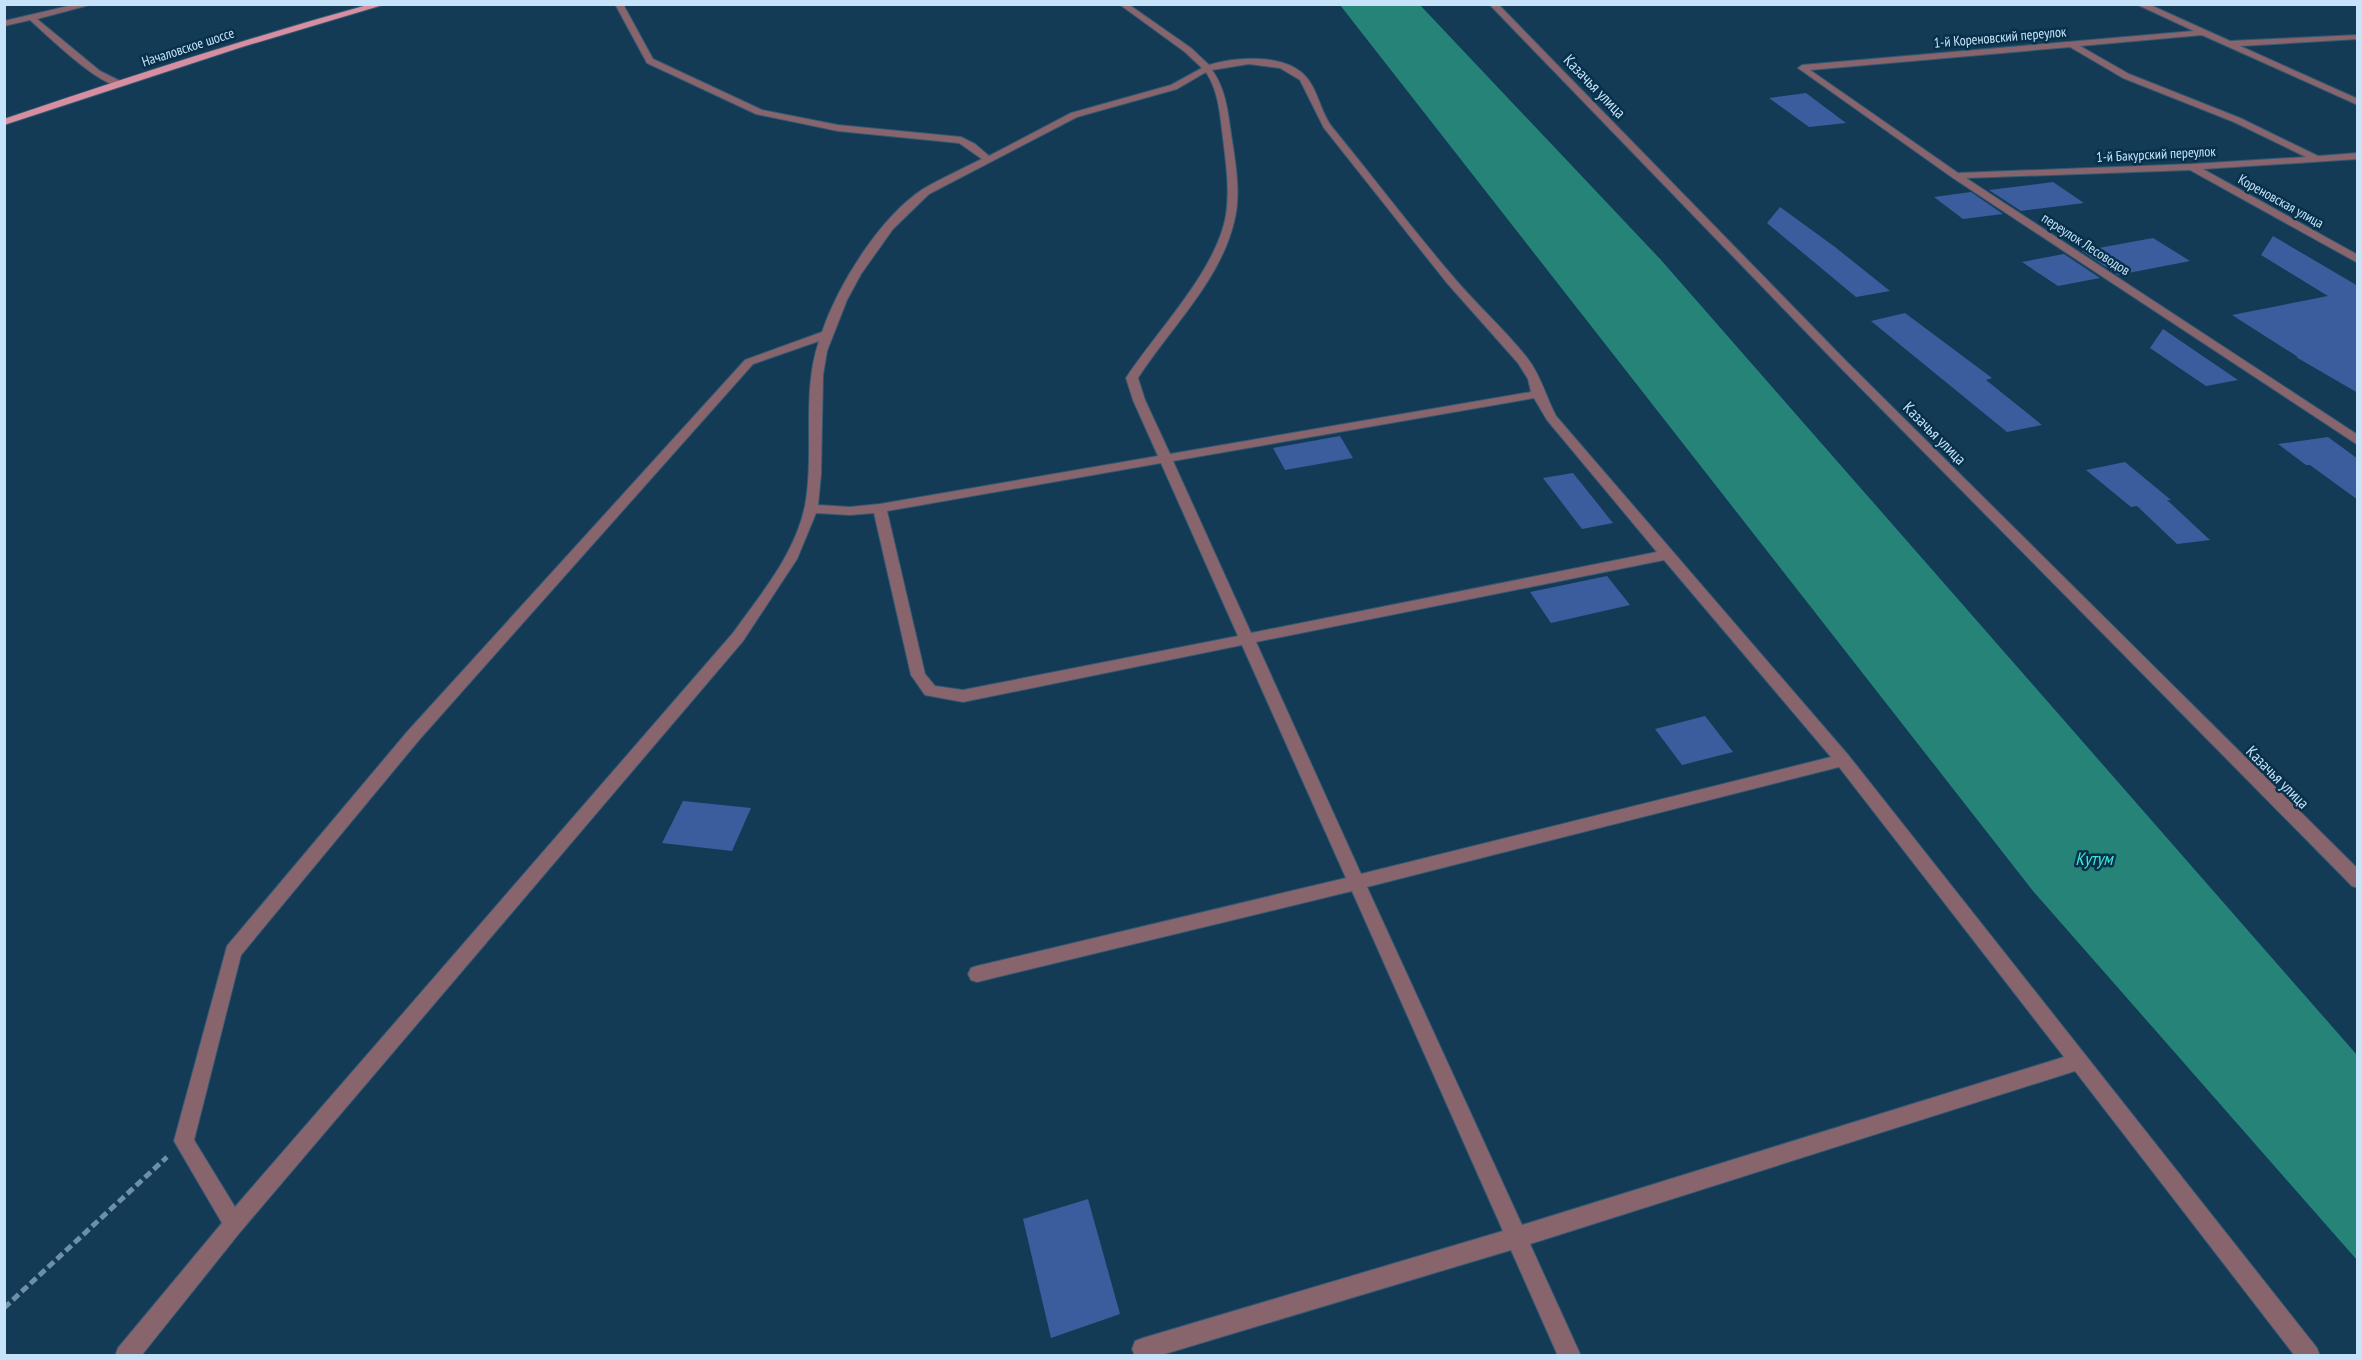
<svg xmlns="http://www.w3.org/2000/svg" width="2362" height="1360" viewBox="0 0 2362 1360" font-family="'PT Sans Narrow',sans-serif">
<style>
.water{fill:#258477}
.building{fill:#3c5d9d}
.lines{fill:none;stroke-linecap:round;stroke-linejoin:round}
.minor-casing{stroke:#335973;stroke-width:2}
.major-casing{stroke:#335973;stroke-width:2}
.path{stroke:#6d90a8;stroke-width:5;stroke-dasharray:8 4;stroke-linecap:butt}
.minor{fill:#88646d;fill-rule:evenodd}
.major{fill:#d78ea1;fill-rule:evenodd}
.labels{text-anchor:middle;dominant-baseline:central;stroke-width:5;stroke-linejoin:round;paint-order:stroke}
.far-street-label{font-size:14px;fill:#c6e3f9;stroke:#07304b}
.street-label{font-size:16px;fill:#c6e3f9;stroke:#07304b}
.water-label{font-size:18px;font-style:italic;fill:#3bead4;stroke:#07304b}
</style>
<rect width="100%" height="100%" fill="#133b56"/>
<path class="water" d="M1340,5H1420L1661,260L2357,1055V1260L2033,891Z"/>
<g class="building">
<path d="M1806,93L1846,123L1809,127L1769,98Z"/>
<path d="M2053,182L2084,203L2021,211L1989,190Z"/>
<path d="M1971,192L2003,214L1963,219L1934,197Z"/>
<path d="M1780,207L1835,247L1890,291L1856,297L1767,223Z"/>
<path d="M2273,236L2358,286V393L2296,357H2298L2232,315L2328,296L2261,255Z"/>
<path d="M2153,238L2190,261L2118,275L2082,251Z"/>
<path d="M2064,254L2100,278L2058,286L2022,262Z"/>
<path d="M1905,313L1992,378L1986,380L2042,425L2007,432L1871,321Z"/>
<path d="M2163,329L2238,380L2206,386L2150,348Z"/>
<path d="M1340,436L1353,458L1285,470L1273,448Z"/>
<path d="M2328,437L2358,459V500L2310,465H2306L2278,444Z"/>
<path d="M2125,462L2171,500H2167L2210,540L2177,544L2137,506L2131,507L2086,470Z"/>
<path d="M1573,473L1613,523L1582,529L1543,478Z"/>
<path d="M1607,576L1630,605L1551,623L1530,592Z"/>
<path d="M1705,716L1733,752L1682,765L1655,729Z"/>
<path d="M683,801L751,808L732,851L662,843Z"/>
<path d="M1088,1199L1120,1314L1051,1338L1023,1219Z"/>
</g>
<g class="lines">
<g class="minor-casing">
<g id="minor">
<path d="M77,4H93L37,19L100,71L122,82V86C101,88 48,36 30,20L4,26V21Z"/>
<path d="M615,4H623L653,59L762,110L838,125L961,137L975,144L989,156L1071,113L1171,85L1202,68L1185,52L1119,4H1128L1191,48L1209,65C1234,57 1279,54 1301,72C1318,86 1319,110 1332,127C1373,177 1412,229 1455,279C1477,305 1507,332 1528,359C1541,376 1546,397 1556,416L1849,756L2317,1348L2320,1356H2295L2075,1071L1530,1244L1581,1356H1558L1511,1250L1158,1356H1135L1132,1349L1135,1341L1143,1338L1503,1231L1352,891L977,982L971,980L968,974L971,968L977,966L1346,878L1242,645L963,702L925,695L911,675L874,513L850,515L816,513L797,559L743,641L241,1231L141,1356H115L118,1348L222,1223L174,1141L227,946L407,732L745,360L822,332C838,285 880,217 923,189C942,178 962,169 982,159L959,143L838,131L756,114L647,63ZM1249,64L1280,68L1300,80L1324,128L1447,283L1518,363L1528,379L1531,392L1170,454L1145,400L1138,378C1170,328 1220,281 1234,222C1241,196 1236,166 1232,140C1228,115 1227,91 1212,70ZM1206,72C1219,92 1220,115 1223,138C1226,163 1230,190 1226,215C1217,270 1156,332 1126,378L1133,400L1158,456L880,504L850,507L818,505L821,474L823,375L827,351L847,300L861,274L893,229L929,194L1077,117L1177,89ZM819,341C801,394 815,451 805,506C795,554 761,594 733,633L235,1207L194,1140L241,955L419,740L753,364ZM1534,398L1547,420L1657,552L1251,633L1173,461ZM1161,463L1238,636L963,690L935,686L925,674L887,511ZM1664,560L1831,757L1361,874L1256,642ZM1839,767L2064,1057L1522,1225L1367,887Z"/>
<path d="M1489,4H1498L1846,361L2358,869V888L2352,886L1838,365Z"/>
<path d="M2136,4H2148L2230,41L2358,35V39L2240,46L2358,99V105L2202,35L2080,46L2129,74L2240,118L2318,156L2358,153V159L2203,169L2358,255V263L2190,170L1966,178L2358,435V445L1953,178L1798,68L1802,65L2194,31ZM2070,47L2123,78L2234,122L2306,157L2192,164L1958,173L1810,70Z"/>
</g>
</g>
<g class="major-casing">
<path id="major" d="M371,4H386L242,47L4,125V119C126,78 247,38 371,4Z"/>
</g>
<path class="path" d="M4,1308L167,1157"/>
<use href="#minor" class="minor"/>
<use href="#major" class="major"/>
</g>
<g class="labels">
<g class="far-street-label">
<text transform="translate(2000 37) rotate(-5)">1-й Кореновский переулок</text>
<text transform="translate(188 47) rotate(-18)">Началовское шоссе</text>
<text transform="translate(2156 154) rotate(-3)">1-й Бакурский переулок</text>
<text transform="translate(2281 201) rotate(29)">Кореновская улица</text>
<text transform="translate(2086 244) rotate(33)">переулок Лесоводов</text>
</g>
<g class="street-label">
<text transform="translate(1595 86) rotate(46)">Казачья улица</text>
<text transform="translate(1935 433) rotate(45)">Казачья улица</text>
<text transform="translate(2278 777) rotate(45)">Казачья улица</text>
</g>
<g class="water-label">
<text x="2094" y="858">Кутум</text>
</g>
</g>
<rect width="2362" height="1360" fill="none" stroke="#c6e3f9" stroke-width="12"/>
</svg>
